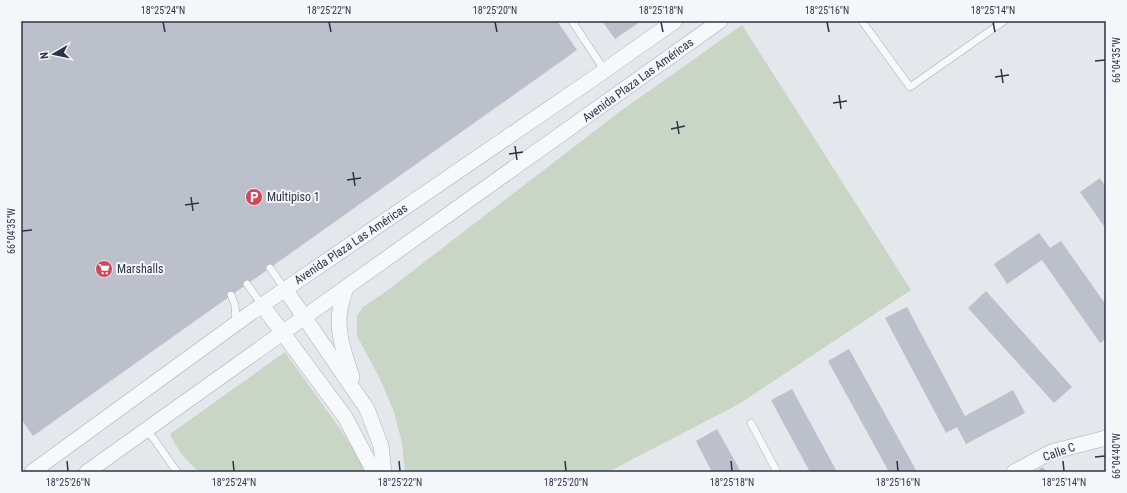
<svg xmlns="http://www.w3.org/2000/svg" width="1127" height="493" viewBox="0 0 1127 493" font-family="'Roboto Condensed',sans-serif">
<style>
.green{fill:#c9d6c5}
.building{fill:#bbc0ca}
.lines{fill:none;stroke-linecap:round;stroke-linejoin:round}
.lane-casing{stroke:#a9aeb7;stroke-width:8}
.street-casing{stroke:#a9aeb7;stroke-width:16}
.lane{stroke:#f7f8fa;stroke-width:7}
.street{stroke:#f7f8fa;stroke-width:15}
.ticks{fill:none;stroke:#2b3445;stroke-width:1.5}
.labels{text-anchor:middle;dominant-baseline:central;stroke-width:4;stroke-linejoin:round;paint-order:stroke}
.street-label{font-size:12px;fill:#2b3445;stroke:#f4f6f9}
.poi-label{font-size:12px;fill:#2b3445;stroke:#f4f6f9;text-anchor:start}
.neatline{fill:none;stroke:#2b3445;stroke-width:1.5}
.ticks-label{font-size:10px;text-anchor:middle;fill:#2b3445}
</style>
<rect width="100%" height="100%" fill="#e4e7ec"/>
<g class="green">
<path d="M742,25L911,290L739,404L608,472H405L402,443L394,412L380,379L357,336V316L363,307L384,293L618,113Z"/>
<path d="M285,352L341,430L361,461L365,472H199C188,462 175,448 170,434Z"/>
</g>
<g class="building">
<path d="M21,21H557L577,50L33,436L21,419Z"/>
<path d="M602,21H641L615,39Z"/>
<path d="M1100,178L1106,187V229L1080,192Z"/>
<path d="M1039,233L1050,248L1061,241L1106,305V339L1100,343L1042,260L1007,284L994,264Z"/>
<path d="M986,291L1072,387L1054,403L968,308Z"/>
<path d="M907,307L965,416L1013,390L1025,413L966,444L957,427L946,433L885,318Z"/>
<path d="M849,349L917,472H889L828,361Z"/>
<path d="M792,389L837,472H810L771,400Z"/>
<path d="M717,429L741,472H712L696,441Z"/>
<path d="M1043,467L1046,472H1035Z"/>
</g>
<g class="lines">
<g class="lane-casing">
<g id="lane">
<path d="M572,21L605,71"/>
<path d="M862,21L910,87L1004,21"/>
<path d="M270,268L285,289"/>
<path d="M247,284L262,305"/>
<path d="M231,295L235,305L236,322"/>
<path d="M751,423L777,472"/>
<path d="M146,430L154,439L177,472"/>
</g>
</g>
<g class="street-casing">
<g id="street">
<path d="M346,288C344,295 341,302 340,310C336,332 345,355 352,377"/>
<path d="M285,289L367,409L381,446L384,472"/>
<path d="M262,305L345,417L374,472"/>
<path d="M32,472L252,312L591,80L675,21"/>
<path d="M87,472L720,21"/>
<path d="M1014,472L1051,452L1106,438"/>
</g>
</g>
<use href="#lane" class="lane"/>
<use href="#street" class="street"/>
</g>
<path class="ticks" d="M163,22L165,32M329,22L331,32M495,22L497,32M661,22L663,32M827,22L829,32M993,22L995,32M1095,61L1105,60M1001,69L1003,83M995,77L1009,75M839,95L841,109M833,103L847,101M677,121L679,134M671,129L685,126M515,146L517,160M509,154L523,152M353,172L355,186M347,180L361,178M191,197L193,211M185,205L199,203M22,231L32,230M1095,457L1105,456M67,461L68,471M233,461L234,471M399,461L400,471M565,461L566,471M731,461L732,471M897,461L898,471M1063,461L1064,471"/>
<defs>
<g id="parking-disc" transform="scale(0.9)"><circle r="9.5" fill="#d1495b" stroke="#f4f6f9"/><path d="M-3.5-5.5H1a3.5 3.5 0 0 1 0 7H-1V5.5H-3.5ZM-1-3.4V-.6H.8a1.4 1.4 0 0 0 0-2.8Z" fill="#fff"/></g>
<g id="supermarket-disc" transform="scale(0.9)"><circle r="9.5" fill="#d1495b" stroke="#f4f6f9"/><path d="M-6-5.5h2.5l.6 2H6L4.5 2H-2.5L-4.4-4H-6ZM-1.5 3.2a1.3 1.3 0 1 0 .1 0ZM3 3.2a1.3 1.3 0 1 0 .1 0Z" fill="#fff"/></g>
</defs>
<g fill-rule="evenodd">
<use href="#parking-disc" x="254" y="197"/>
<use href="#supermarket-disc" x="104" y="269"/>
</g>
<g class="labels">
<g class="street-label">
<text transform="translate(638 80) rotate(-36)">Avenida Plaza Las Américas</text>
<text transform="translate(351 244) rotate(-34)">Avenida Plaza Las Américas</text>
<text transform="translate(1059 452) rotate(-19)">Calle C</text>
</g>
<g class="poi-label">
<text x="267" y="197">Multipiso 1</text>
<text x="117" y="269">Marshalls</text>
</g>
</g>
<rect width="1127" height="493" fill="none" stroke="#f4f6f9" stroke-width="44"/>
<g transform="translate(54 54) rotate(261)" stroke="#f4f6f9" stroke-width="3" paint-order="stroke">
<path d="M0-3L7 15L0 10L-7 15Z" fill="#2b3445"/>
<text y="-6" font-size="11" font-weight="bold" text-anchor="middle" fill="#2b3445">N</text>
</g>
<rect x="22" y="22" width="1083" height="449" class="neatline"/>
<g class="ticks-label">
<text x="163" y="14">18°25'24"N</text>
<text x="329" y="14">18°25'22"N</text>
<text x="495" y="14">18°25'20"N</text>
<text x="661" y="14">18°25'18"N</text>
<text x="827" y="14">18°25'16"N</text>
<text x="993" y="14">18°25'14"N</text>
<text transform="translate(1116 60) rotate(-90)" y="4">66°04'35"W</text>
<text transform="translate(11 231) rotate(-90)" y="4">66°04'35"W</text>
<text transform="translate(1116 456) rotate(-90)" y="4">66°04'40"W</text>
<text x="68" y="486">18°25'26"N</text>
<text x="234" y="486">18°25'24"N</text>
<text x="400" y="486">18°25'22"N</text>
<text x="566" y="486">18°25'20"N</text>
<text x="732" y="486">18°25'18"N</text>
<text x="898" y="486">18°25'16"N</text>
<text x="1064" y="486">18°25'14"N</text>
</g>
</svg>
